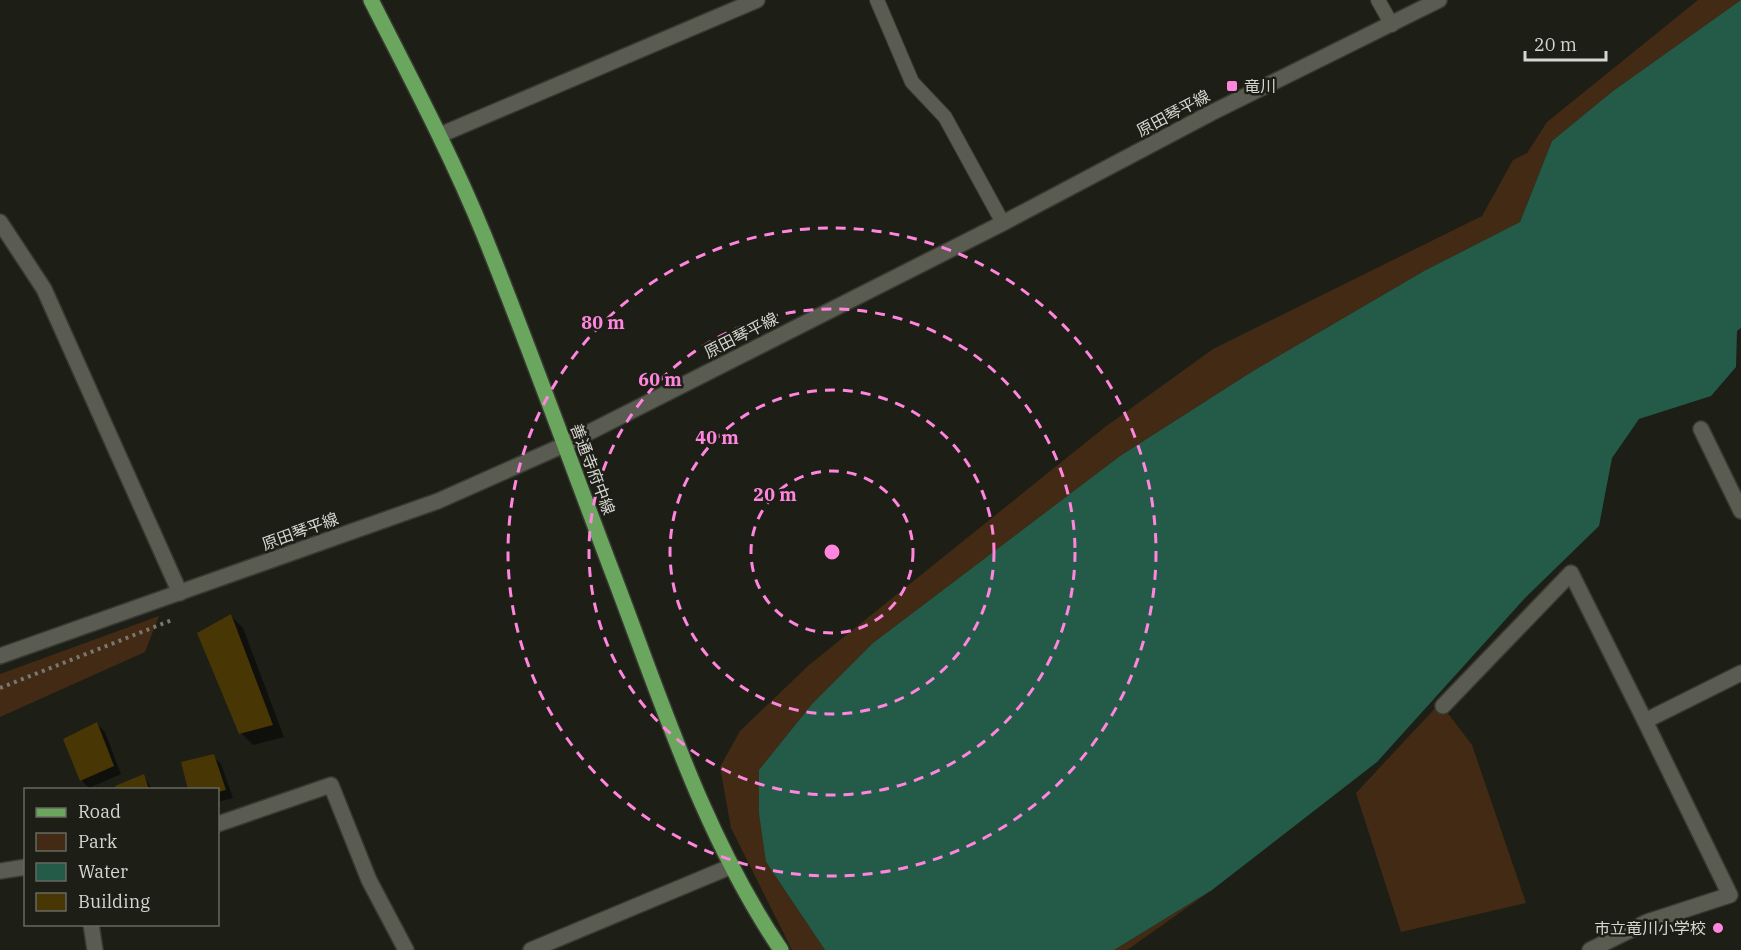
<svg xmlns="http://www.w3.org/2000/svg" width="1741" height="950" viewBox="0 0 1741 950" font-family="'IBM Plex Serif','Noto Sans JP',serif">
<style>
.green{fill:#432a15}
.water{fill:#235b48}
.shadow{fill:#0007}
.building{fill:#483605}
.lines{fill:none;stroke-linecap:round;stroke-linejoin:round}
.service-casing{stroke:#383933;stroke-width:16}
.minor-casing{stroke:#383933;stroke-width:18}
.secondary-casing{stroke:#383933;stroke-width:18}
.primary-casing{stroke:#383933;stroke-width:18}
.path{stroke:#777871;stroke-width:4;stroke-dasharray:3 4.5;stroke-linecap:butt}
.service{stroke:#5a5c51;stroke-width:14}
.minor{stroke:#5a5c51;stroke-width:15}
.secondary{stroke:#5a5c51;stroke-width:15}
.primary{stroke:#6aa65d;stroke-width:15}
.ring{fill:none;stroke:#ff85df;stroke-width:3;stroke-dasharray:10 8}
.poi-dot{fill:#ff85df;stroke:#1d1e15;stroke-width:2}
.labels{text-anchor:middle;dominant-baseline:central;stroke-width:5;stroke-linejoin:round;paint-order:stroke}
.poi-label{font-size:16px;fill:#d5d6d0;stroke:#1d1e15;text-anchor:start}
.street-label{font-size:16px;fill:#d5d6d0;stroke:#1d1e15}
.centre{fill:#ff85df;stroke:#1d1e15;stroke-width:3}
.ring-label{font-size:18px;text-anchor:middle;font-weight:bold;fill:#ff85df;stroke:#1d1e15;stroke-width:5;stroke-linejoin:round;paint-order:stroke}
</style>
<rect width="100%" height="100%" fill="#1d1e15"/>
<g class="green">
<path d="M1698,0H1741L1613,91L1552,141L1520,222L1424,271L1253,371L1120,456L873,643L812,704L759,770L766,862L825,950H792L731,828L720,767L740,731L809,665L1105,427L1213,349L1482,216L1513,160L1527,153L1547,122Z"/>
<path d="M159,616L145,652L0,717V674Z"/>
<path d="M1440,703L1472,745L1526,903L1401,932L1356,793Z"/>
<path d="M1212,890L1127,950H1114Z"/>
</g>
<path class="water" d="M1741,0V328L1737,331L1736,367L1711,396L1639,419L1612,458L1599,526L1525,598L1377,762L1212,890L1114,950H825L766,862L759,813V770L812,704L873,643L1120,456L1253,371L1424,271L1520,222L1552,141L1613,91Z"/>
<g class="shadow">
<path d="M231,616L243,628L284,737L253,745L241,733Z"/>
<path d="M97,724L105,732L121,774L89,788L81,780Z"/>
<path d="M213,756L221,764L233,798L218,802Z"/>
<path d="M143,776L153,790H118Z"/>
</g>
<g class="building">
<path d="M231,614L273,725L239,734L197,633Z"/>
<path d="M97,722L114,766L80,781L63,739Z"/>
<path d="M214,754L226,790L218,792V790H188L181,762Z"/>
<path d="M144,774L149,790H116L115,786Z"/>
</g>
<g class="lines">
<g class="service-casing">
<g id="service">
<path d="M877,0L912,82L945,117L1003,223"/>
<path d="M1378,0L1392,25"/>
</g>
</g>
<g class="minor-casing">
<g id="minor">
<path d="M440,135L757,0"/>
<path d="M0,222L44,289L180,593"/>
<path d="M1701,429L1741,511"/>
<path d="M1443,706L1571,573L1645,721"/>
<path d="M218,824L331,785L369,880L406,950"/>
<path d="M0,871L26,867"/>
<path d="M91,924L95,950"/>
<path d="M531,950L732,866"/>
<path d="M1590,950L1647,922L1730,895L1645,721L1741,673"/>
</g>
</g>
<g class="secondary-casing">
<path id="secondary" d="M0,656L438,501L564,445L1003,223L1211,113L1439,0"/>
</g>
<g class="primary-casing">
<path id="primary" d="M371,0C410,77 451,154 484,235C528,344 568,455 610,566C660,696 702,833 781,950"/>
</g>
<path class="path" d="M0,688L172,620"/>
<use href="#service" class="service"/>
<use href="#minor" class="minor"/>
<use href="#secondary" class="secondary"/>
<use href="#primary" class="primary"/>
</g>
<g class="ring">
<circle cx="832" cy="552" r="81"/>
<circle cx="832" cy="552" r="162"/>
<circle cx="832" cy="552" r="243"/>
<circle cx="832" cy="552" r="324"/>
</g>
<g class="poi-dot">
<rect x="1226" y="80" width="12" height="12" rx="3"/>
<circle cx="1718" cy="928" r="6"/>
</g>
<g class="labels">
<g class="poi-label">
<text x="1244" y="86">竜川</text>
<text x="1706" y="928" text-anchor="end">市立竜川小学校</text>
</g>
<g class="street-label">
<text transform="translate(1173 113) rotate(-28)">原田琴平線</text>
<text transform="translate(741 335) rotate(-27)">原田琴平線</text>
<text transform="translate(593 469) rotate(69)">善通寺府中線</text>
<text transform="translate(300 531) rotate(-20)">原田琴平線</text>
</g>
</g>
<circle cx="832" cy="552" r="9" class="centre"/>
<g class="ring-label">
<text x="603" y="329">80 m</text>
<text x="660" y="386">60 m</text>
<text x="717" y="444">40 m</text>
<text x="775" y="501">20 m</text>
</g>
<rect x="24" y="788" width="195" height="138" fill="#1d1e15" stroke="#676860" stroke-width="1.5"/>
<rect x="36" y="808" width="30" height="9" fill="#6aa65d" stroke="#676860" stroke-width="1.5"/>
<text x="78" y="818" font-size="18" fill="#d5d6d0">Road</text>
<rect x="36" y="833" width="30" height="18" fill="#432a15" stroke="#676860" stroke-width="1.5"/>
<text x="78" y="848" font-size="18" fill="#d5d6d0">Park</text>
<rect x="36" y="863" width="30" height="18" fill="#235b48" stroke="#676860" stroke-width="1.5"/>
<text x="78" y="878" font-size="18" fill="#d5d6d0">Water</text>
<rect x="36" y="893" width="30" height="18" fill="#483605" stroke="#676860" stroke-width="1.5"/>
<text x="78" y="908" font-size="18" fill="#d5d6d0">Building</text>
<path d="M1525 51v9h81v-9" fill="none" stroke="#d5d6d0" stroke-width="3"/>
<text x="1534" y="51" font-size="18" fill="#d5d6d0" stroke="#1d1e15" stroke-width="4.5" paint-order="stroke">20 m</text>
</svg>
